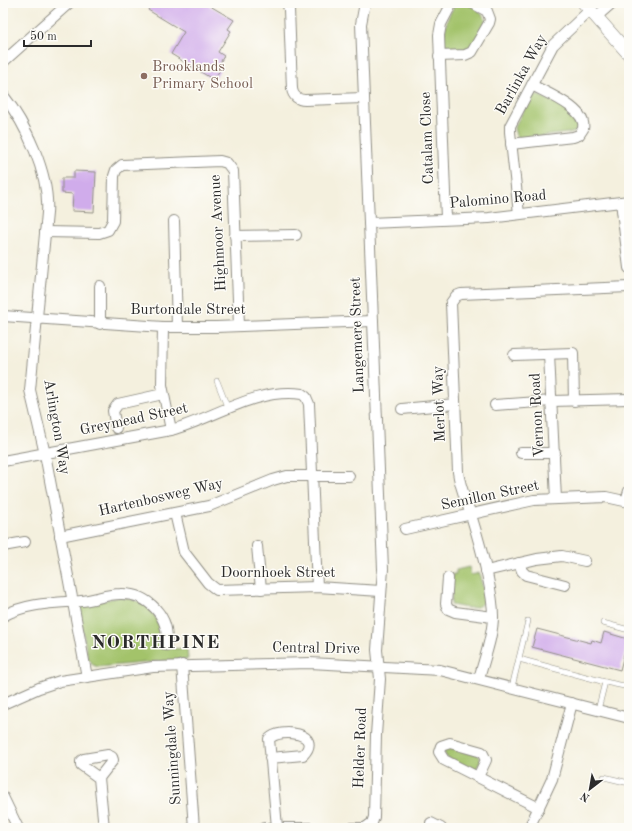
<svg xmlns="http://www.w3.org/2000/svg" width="632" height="831" viewBox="0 0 632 831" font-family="'Old Standard TT',serif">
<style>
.green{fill:#a3c36b;stroke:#67774b}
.building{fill:#d0aceb}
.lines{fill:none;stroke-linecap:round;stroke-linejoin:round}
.service-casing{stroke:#908e84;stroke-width:6}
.minor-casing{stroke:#908e84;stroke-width:12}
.tertiary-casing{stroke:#908e84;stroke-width:14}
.service{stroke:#fff;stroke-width:5}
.minor{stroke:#fff;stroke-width:10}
.tertiary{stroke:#fff;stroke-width:13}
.education-dot{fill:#8d6e63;stroke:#fdfcf7;stroke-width:1.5}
.labels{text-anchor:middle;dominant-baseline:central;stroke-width:3;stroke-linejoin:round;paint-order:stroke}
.education-label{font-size:15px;fill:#785e54;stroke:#fdfcf7;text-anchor:start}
.street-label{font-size:15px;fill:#2b2b2b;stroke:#fdfcf7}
.district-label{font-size:19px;font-weight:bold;letter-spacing:1px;fill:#2b2b2b;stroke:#fdfcf7}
</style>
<rect width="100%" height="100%" fill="#fdfcf7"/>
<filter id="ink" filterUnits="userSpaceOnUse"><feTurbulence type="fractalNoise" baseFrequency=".025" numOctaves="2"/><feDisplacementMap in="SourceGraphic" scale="8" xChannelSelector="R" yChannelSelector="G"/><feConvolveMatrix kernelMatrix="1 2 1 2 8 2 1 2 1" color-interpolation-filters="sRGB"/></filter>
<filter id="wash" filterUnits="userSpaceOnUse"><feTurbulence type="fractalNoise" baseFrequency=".012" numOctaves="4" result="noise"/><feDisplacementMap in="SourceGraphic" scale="16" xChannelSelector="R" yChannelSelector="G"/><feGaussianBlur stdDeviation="0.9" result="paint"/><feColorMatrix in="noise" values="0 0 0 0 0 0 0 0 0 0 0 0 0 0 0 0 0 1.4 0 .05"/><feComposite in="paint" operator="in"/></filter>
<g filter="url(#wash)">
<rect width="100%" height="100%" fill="#f4f0de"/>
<g class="green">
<path d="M460,3C471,3 481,11 486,20C478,36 476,51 455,51C450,51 447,51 444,47C444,34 446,9 460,3Z"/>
<path d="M536,94L567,108L573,114L579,126L576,132L521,139L516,136L514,128L531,96Z"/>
<path d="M469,567L471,575L479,573L486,599C477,613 465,607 451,605L453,574H456V570Z"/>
<path d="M119,597C146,601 150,606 162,629L158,637L159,648L187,649L188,659L98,667L93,665L89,659H88L79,611L82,605Z"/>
<path d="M446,746L478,754L481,760L477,768L471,770L446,757L443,749Z"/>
</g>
<g id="blocks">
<g class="building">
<path d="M152,3H205L234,20L228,29L231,31L218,52L224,56L218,66L221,68L214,80L171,54L184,32L148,10Z"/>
<path d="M74,171L96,172L94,212L72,211L73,194L62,193V178H74Z"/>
<path d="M537,629L591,643L592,640L601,643L604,632L628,639L620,670L532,647Z"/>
</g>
</g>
</g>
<g filter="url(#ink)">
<use href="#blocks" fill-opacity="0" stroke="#908e84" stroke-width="1"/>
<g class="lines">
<g class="service-casing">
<g id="service">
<path d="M217,381L228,409"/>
<path d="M603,623L629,630"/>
<path d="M519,659L605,682"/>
<path d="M512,687L528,621"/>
<path d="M598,710L605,682L629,687"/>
<path d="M604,777L629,783"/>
</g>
</g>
<g class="minor-casing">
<g id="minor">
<path d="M287,3L289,9L292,89C293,96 298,100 305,100L364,98"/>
<path d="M596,17L612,3"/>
<path d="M439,56L465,55L472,52L489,23L490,19L487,11L472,3"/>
<path d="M3,62L69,3"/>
<path d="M3,95C26,124 50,175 47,213L30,390L45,454L87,677"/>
<path d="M511,144L573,137L579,135L583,129C588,109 546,93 532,85"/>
<path d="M621,202L629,268"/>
<path d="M519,214L510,132V126L553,45L590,10"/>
<path d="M446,219L439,35L441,24L452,3"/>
<path d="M174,221L177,327"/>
<path d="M369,223L489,218L629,201"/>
<path d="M45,232L99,233L108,230L113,221L114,176L116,170L122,165L220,161L227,163L233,171L239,326"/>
<path d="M235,236L296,235"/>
<path d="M3,316L163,327H216L373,321"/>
<path d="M100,324V286"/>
<path d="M163,327L162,385L171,430"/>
<path d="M549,354L556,499"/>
<path d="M514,355L573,353L574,401"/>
<path d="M495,405L552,401L629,399"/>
<path d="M402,409L455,404"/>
<path d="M116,428L113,411L118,404L163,394"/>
<path d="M521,453H555"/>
<path d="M3,461L171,430C213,419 256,387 302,394L306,397L309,404L317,587"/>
<path d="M626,501L629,491"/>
<path d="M175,513L184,552L208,583L217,590L317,587L381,591"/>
<path d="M405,529L534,500L606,497L629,502"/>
<path d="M60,536L209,506L273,480L287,476H349"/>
<path d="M3,546L25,542"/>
<path d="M257,546L261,589"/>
<path d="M519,563L522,571L526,575L565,585"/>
<path d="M486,571L537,559L562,556L585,561"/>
<path d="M448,578L446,604L448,609L455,612L493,617"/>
<path d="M3,616C26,603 55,603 81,601C94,600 107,594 120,594C148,593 171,617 166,645"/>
<path d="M182,665L194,828"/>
<path d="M479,679C484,659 493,637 493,616C493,590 479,541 471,515C466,500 460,487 458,472L451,303L456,296L461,294L629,287"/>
<path d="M3,704L39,688L60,681L153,667L310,663L440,670L629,718"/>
<path d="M270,758L303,755C324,733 280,727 269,739L277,827"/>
<path d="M478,777L486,760L482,752L450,743L441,746L439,752L444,760L539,808"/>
<path d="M99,778L113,760L112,757L108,755L84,759L81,761V765L99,778L104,828"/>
<path d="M3,797L18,828"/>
<path d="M431,823L441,828"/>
<path d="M264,828H365L372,823L374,817L376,735L380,679L377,650L383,569L361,24L365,3"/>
<path d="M529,828L552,779L572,703"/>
</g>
</g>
<g class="tertiary-casing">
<path id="tertiary" d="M584,3L629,54"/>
</g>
<use href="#service" class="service"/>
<use href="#minor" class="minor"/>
<use href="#tertiary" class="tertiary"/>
</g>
</g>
<circle class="education-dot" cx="144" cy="76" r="4"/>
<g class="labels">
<g class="education-label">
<text x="152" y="67">Brooklands<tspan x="152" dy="17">Primary School</tspan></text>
</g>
<g class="street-label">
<text transform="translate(522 75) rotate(-61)">Barlinka Way</text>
<text transform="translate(428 138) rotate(-92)">Catalam Close</text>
<text transform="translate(498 200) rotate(-5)">Palomino Road</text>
<text transform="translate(219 233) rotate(-93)">Highmoor Avenue</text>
<text x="188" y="310">Burtondale Street</text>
<text transform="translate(358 335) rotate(-92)">Langemere Street</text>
<text transform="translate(440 404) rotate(-92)">Merlot Way</text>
<text transform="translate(538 415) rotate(-93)">Vernon Road</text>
<text transform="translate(134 420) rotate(-12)">Greymead Street</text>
<text transform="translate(56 427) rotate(80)">Arlington Way</text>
<text transform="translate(490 496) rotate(-12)">Semillon Street</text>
<text transform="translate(161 498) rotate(-13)">Hartenbosweg Way</text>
<text x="278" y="573">Doornhoek Street</text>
<text transform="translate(316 649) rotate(1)">Central Drive</text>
<text transform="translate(173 748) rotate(-94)">Sunningdale Way</text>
<text transform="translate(361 748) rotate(-88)">Helder Road</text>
</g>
<g class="district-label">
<text x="156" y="643">NORTHPINE</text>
</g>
</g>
<rect width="632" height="831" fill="none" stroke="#fdfcf7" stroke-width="16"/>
<g transform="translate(590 789) rotate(211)" stroke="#fdfcf7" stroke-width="3" paint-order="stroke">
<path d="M0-3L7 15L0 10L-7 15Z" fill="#2b2b2b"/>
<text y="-6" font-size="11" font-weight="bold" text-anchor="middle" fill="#2b2b2b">N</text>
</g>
<path d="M24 40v6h67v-6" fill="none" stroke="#2b2b2b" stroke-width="2"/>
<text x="30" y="40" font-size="12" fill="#2b2b2b" stroke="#fdfcf7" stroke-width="3" paint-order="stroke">50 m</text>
</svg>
